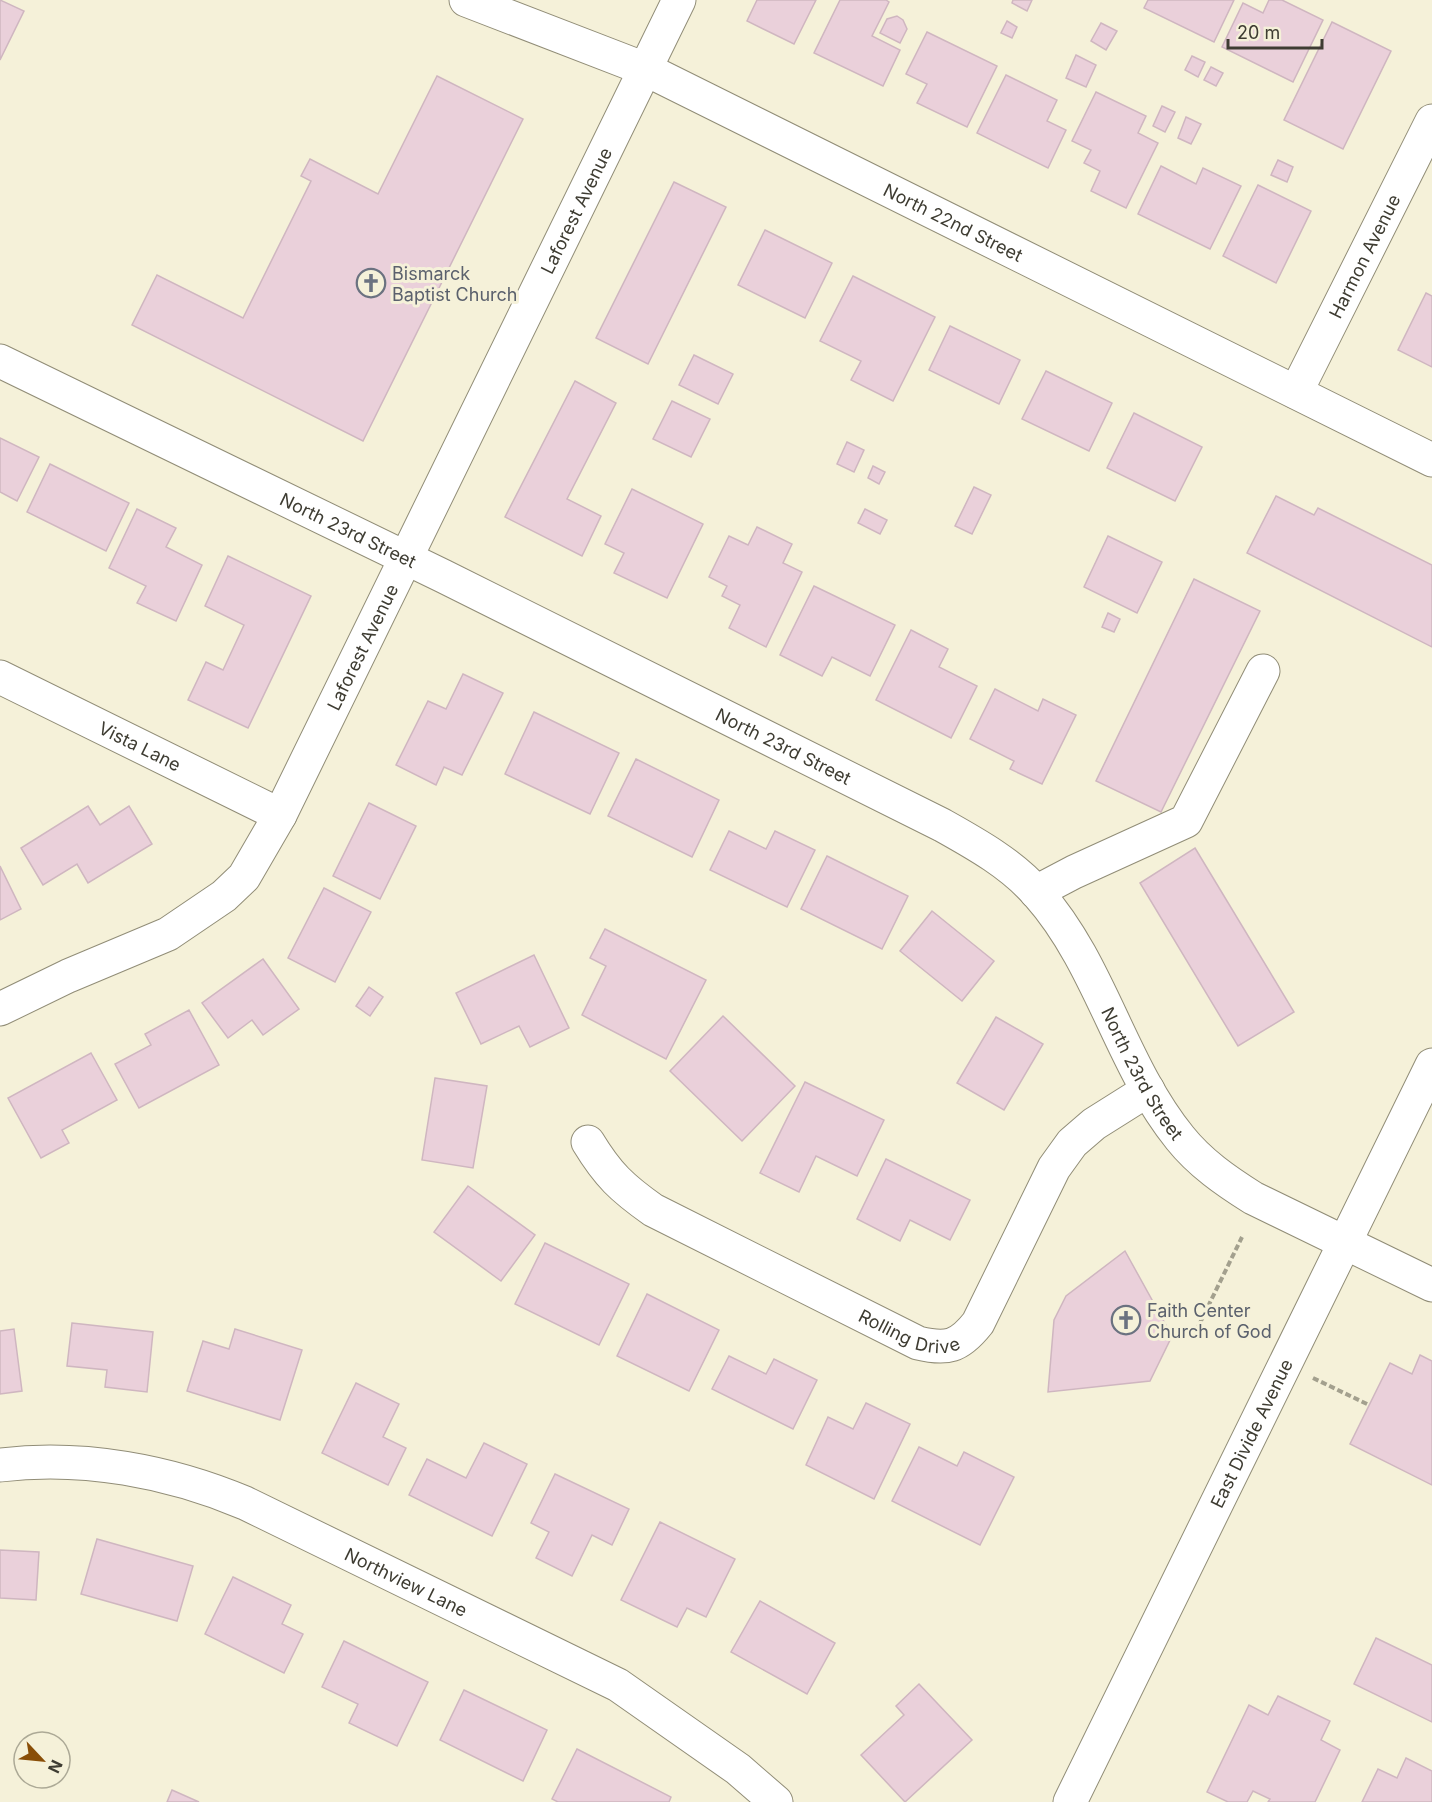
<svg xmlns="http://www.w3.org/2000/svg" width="1432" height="1802" viewBox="0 0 1432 1802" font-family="Inter,sans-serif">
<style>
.building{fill:#ead0da;stroke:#cfb6c0;stroke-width:1.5}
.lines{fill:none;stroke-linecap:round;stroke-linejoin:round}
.minor-casing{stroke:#918d77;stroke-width:35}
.path{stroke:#a3a08e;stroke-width:4;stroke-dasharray:6 3;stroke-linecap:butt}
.minor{stroke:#fff;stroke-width:33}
.labels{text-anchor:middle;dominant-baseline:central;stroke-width:6;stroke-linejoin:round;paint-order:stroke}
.street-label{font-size:18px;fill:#3e3c32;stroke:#f5f1d9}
.worship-label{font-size:18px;fill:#5b616d;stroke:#f5f1d9;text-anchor:start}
</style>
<rect width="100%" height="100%" fill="#f5f1d9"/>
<g class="building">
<path d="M0,0L24,11L0,60Z"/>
<path d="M757,0H816L794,44L747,21Z"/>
<path d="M840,0H886L889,2L872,36L900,50L883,86L814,53Z"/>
<path d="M1013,0H1032L1027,11L1012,3Z"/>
<path d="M1148,0H1234L1214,42L1144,8Z"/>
<path d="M1269,0H1282L1323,20L1293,82L1222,47L1243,3L1263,13Z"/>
<path d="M897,16L903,20L907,29L900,43L880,33L887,19Z"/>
<path d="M1007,21L1017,27L1012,38L1001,33Z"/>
<path d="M1332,22L1391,51L1343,149L1284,120Z"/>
<path d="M1101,23L1117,31L1106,50L1091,41Z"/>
<path d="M927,32L997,66L967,127L917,103L927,84L906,74Z"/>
<path d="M1076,55L1096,65L1086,87L1066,78Z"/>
<path d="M1192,56L1205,62L1198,77L1185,70Z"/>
<path d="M1211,67L1223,73L1216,86L1204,80Z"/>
<path d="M1006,75L1057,100L1047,121L1066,130L1048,168L977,133Z"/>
<path d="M437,76L523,119L363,441L132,325L157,275L243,318L311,181L301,176L310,159L378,194Z"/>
<path d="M1096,92L1146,116L1138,133L1158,143L1126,208L1091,191L1100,171L1084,163L1091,150L1072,141Z"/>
<path d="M1162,106L1175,112L1165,132L1153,126Z"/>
<path d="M1186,117L1201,124L1191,144L1178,138Z"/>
<path d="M1278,160L1293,167L1287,182L1271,175Z"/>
<path d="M1161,166L1196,184L1203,168L1241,186L1210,249L1138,214Z"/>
<path d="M674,182L726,207L648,364L596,338Z"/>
<path d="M1258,185L1311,211L1276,283L1223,256Z"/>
<path d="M765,230L832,263L805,318L738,285Z"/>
<path d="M853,276L935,317L893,401L851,380L861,361L820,341Z"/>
<path d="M1426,293L1432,296V367L1398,350Z"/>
<path d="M950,326L1020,360L999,404L929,370Z"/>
<path d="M694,355L733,374L718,404L679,385Z"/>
<path d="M1046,371L1112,403L1089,451L1022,419Z"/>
<path d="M575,381L616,403L567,499L601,516L582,556L505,517Z"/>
<path d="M672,401L710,419L691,457L653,439Z"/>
<path d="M1134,413L1202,447L1175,501L1107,468Z"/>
<path d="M0,438L39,457L17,501L0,492Z"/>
<path d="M847,442L864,450L854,472L837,464Z"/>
<path d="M50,464L129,503L106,551L27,512Z"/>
<path d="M873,466L885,472L879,484L868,478Z"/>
<path d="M974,487L991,495L972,534L955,526Z"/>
<path d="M632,489L703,524L667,598L614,573L624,553L605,544Z"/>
<path d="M1276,496L1314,515L1318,508L1432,565V647L1247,553Z"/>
<path d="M137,509L176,528L166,547L202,565L176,621L137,603L146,586L109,568Z"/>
<path d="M865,509L887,520L880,534L858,523Z"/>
<path d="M757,527L792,544L783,563L802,572L766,647L729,628L740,605L722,596L727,586L709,577L729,536L748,545Z"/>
<path d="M1108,536L1162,562L1137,613L1084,587Z"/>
<path d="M228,556L311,596L248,728L188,700L206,662L223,670L244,625L205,606Z"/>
<path d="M1194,579L1260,611L1161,812L1096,781Z"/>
<path d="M814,586L895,625L870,676L832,657L822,676L780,655Z"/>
<path d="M1108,613L1120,619L1114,632L1102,627Z"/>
<path d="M911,630L948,649L939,667L977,686L951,738L876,700Z"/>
<path d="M463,674L503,693L462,775L444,767L436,785L396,765L428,701L446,709Z"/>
<path d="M995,689L1038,711L1043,699L1076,715L1042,784L1010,769L1014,761L970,739Z"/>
<path d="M534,712L619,753L590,814L505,774Z"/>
<path d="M636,759L719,800L692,857L608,816Z"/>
<path d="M369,803L416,826L380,899L333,876Z"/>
<path d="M88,806L100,825L129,806L152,844L88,883L77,864L43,885L21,848Z"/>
<path d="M729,831L766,849L775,831L815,850L787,907L710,870Z"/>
<path d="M1195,848L1294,1012L1238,1046L1140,883Z"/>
<path d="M827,856L908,896L882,949L801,909Z"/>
<path d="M0,866L21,909L0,920Z"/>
<path d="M324,888L371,912L335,982L288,958Z"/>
<path d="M932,911L994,961L962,1001L900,951Z"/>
<path d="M605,929L706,980L666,1059L582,1015L606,966L590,958Z"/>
<path d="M534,955L569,1028L530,1047L519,1026L481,1044L456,993Z"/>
<path d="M263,959L299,1009L263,1035L252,1020L228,1038L202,1003Z"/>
<path d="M369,987L383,997L370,1016L356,1006Z"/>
<path d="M189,1010L219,1065L139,1108L115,1064L151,1045L145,1034Z"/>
<path d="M723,1016L795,1086L742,1141L670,1071Z"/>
<path d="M996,1017L1043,1044L1004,1110L957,1083Z"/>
<path d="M91,1053L117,1100L62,1130L69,1143L41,1158L8,1098Z"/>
<path d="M435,1078L487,1086L473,1168L422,1160Z"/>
<path d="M805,1082L884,1120L857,1176L816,1156L799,1192L760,1173Z"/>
<path d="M886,1159L970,1200L950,1240L910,1220L900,1241L857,1219Z"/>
<path d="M468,1186L535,1235L501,1281L434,1232Z"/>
<path d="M545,1243L629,1284L599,1345L515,1304Z"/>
<path d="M1125,1251L1172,1336L1150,1381L1048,1392L1054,1320L1066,1296Z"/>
<path d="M647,1294L719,1330L689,1391L617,1356Z"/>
<path d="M72,1323L153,1332L147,1392L105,1387L107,1370L67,1366Z"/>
<path d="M14,1329L22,1391L0,1394V1331Z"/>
<path d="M235,1329L302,1350L280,1420L187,1391L203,1341L229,1349Z"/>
<path d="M1420,1355L1432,1361V1485L1350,1444L1390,1363L1412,1374Z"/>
<path d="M729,1356L766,1374L774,1359L817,1380L793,1429L712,1389Z"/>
<path d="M356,1383L399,1404L383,1437L406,1448L388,1485L322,1453Z"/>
<path d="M866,1403L910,1424L874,1499L806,1465L828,1417L853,1429Z"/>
<path d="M484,1443L527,1464L492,1536L409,1495L427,1459L466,1478Z"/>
<path d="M919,1447L957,1466L964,1452L1014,1477L980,1545L892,1501Z"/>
<path d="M555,1474L629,1509L612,1545L592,1535L572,1576L536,1558L549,1532L531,1523Z"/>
<path d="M660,1522L735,1559L706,1617L687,1608L677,1627L621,1600Z"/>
<path d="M97,1539L193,1566L177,1621L81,1594Z"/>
<path d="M0,1550L39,1552L36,1600L0,1598Z"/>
<path d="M233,1577L291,1605L282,1624L303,1634L284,1673L205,1634Z"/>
<path d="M760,1601L835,1643L807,1694L731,1652Z"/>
<path d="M1376,1638L1432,1665V1722L1354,1684Z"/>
<path d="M344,1641L428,1682L397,1746L349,1723L358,1704L322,1687Z"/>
<path d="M919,1684L972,1740L905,1802L861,1755L904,1715L896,1706Z"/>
<path d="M464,1690L547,1730L523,1781L440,1740Z"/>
<path d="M1278,1696L1330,1721L1321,1740L1340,1750L1315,1802H1268L1270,1799L1253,1791L1247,1802H1228L1207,1792L1249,1705L1268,1715Z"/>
<path d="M577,1749L671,1797L669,1802H558L552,1799Z"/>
<path d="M1406,1758L1432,1771V1802H1362L1378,1769L1397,1778Z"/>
<path d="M172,1790L199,1802H167Z"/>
</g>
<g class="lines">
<g class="minor-casing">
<g id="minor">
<path id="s1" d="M466,0L645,69L1432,460"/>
<path id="s2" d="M0,361L443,576L942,825C976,844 1012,864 1038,894C1101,965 1120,1064 1180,1138C1200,1163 1226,1181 1253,1198L1432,1285"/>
<path id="s3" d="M1296,392L1432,121"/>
<path id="s4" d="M0,677L280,815"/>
<path d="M1036,892L1074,872L1186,821L1263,671"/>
<path id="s5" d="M0,1009L68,976L168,934L224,896L244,877L280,815L679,0"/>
<path id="s6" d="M588,1142C608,1175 622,1188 653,1210L918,1343C947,1350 959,1347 978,1323L1054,1168L1072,1143L1094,1124L1148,1090"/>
<path id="s7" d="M0,1465C83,1455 169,1471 245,1503L618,1685L738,1769L776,1802"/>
<path id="s8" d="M1070,1802L1432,1065"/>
</g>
</g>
<g class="path">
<path d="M1196,1331L1242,1237"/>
<path d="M1313,1378L1369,1405"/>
</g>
<use href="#minor" class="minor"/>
</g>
<defs>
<g id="church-ring" transform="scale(1.5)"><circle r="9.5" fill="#f5f1d9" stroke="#6b7280" stroke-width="1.5"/><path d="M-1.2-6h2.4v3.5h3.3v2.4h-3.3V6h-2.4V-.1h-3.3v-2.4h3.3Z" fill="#6b7280"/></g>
</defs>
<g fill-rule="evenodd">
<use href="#church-ring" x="371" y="283"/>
<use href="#church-ring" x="1126" y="1320"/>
</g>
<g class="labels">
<g class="street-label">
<text stroke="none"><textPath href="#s5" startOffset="1024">Laforest Avenue</textPath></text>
<text stroke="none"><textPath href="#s1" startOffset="536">North 22nd Street</textPath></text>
<text stroke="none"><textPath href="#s3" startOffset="152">Harmon Avenue</textPath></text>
<text stroke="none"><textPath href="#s2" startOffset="387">North 23rd Street</textPath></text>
<text stroke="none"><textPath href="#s5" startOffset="538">Laforest Avenue</textPath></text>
<text stroke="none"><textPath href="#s4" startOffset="156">Vista Lane</textPath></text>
<text stroke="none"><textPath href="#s2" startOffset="873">North 23rd Street</textPath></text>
<text stroke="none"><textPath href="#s2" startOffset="1377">North 23rd Street</textPath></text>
<text stroke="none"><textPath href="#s6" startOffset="380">Rolling Drive</textPath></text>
<text stroke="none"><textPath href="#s8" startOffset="411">East Divide Avenue</textPath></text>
<text stroke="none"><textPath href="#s7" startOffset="430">Northview Lane</textPath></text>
</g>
<g class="worship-label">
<text x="392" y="273">Bismarck<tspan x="392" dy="21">Baptist Church</tspan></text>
<text x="1147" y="1310">Faith Center<tspan x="1147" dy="21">Church of God</tspan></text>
</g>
</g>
<g transform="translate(42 1760) rotate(116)"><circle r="28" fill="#f5f1d9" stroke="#aca996" stroke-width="1.5"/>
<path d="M0-4.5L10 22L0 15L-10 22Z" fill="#894e07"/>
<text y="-9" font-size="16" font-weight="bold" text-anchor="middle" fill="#3e3c32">N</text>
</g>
<path d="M1228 39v9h94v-9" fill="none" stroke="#3e3c32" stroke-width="3"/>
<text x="1237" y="39" font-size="18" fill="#3e3c32" stroke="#f5f1d9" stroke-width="4.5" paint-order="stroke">20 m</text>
</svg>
